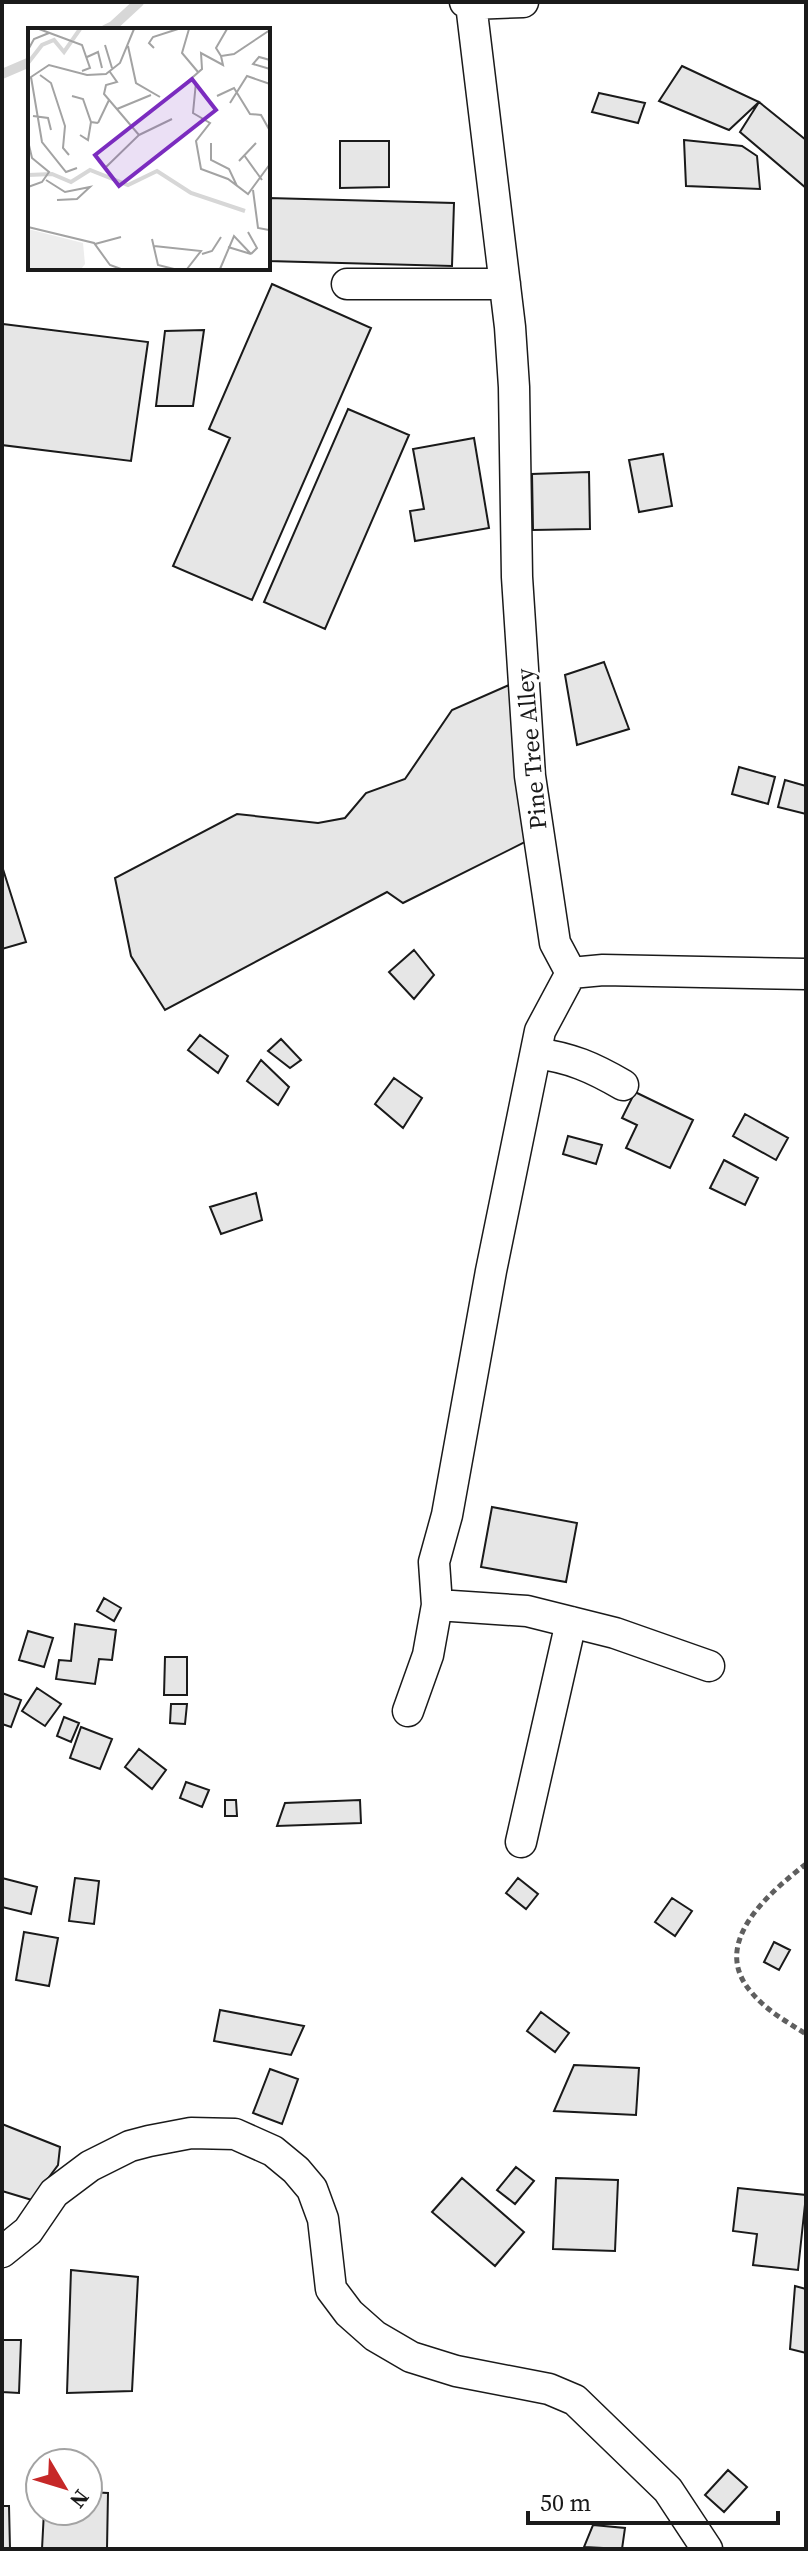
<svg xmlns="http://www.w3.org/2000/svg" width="808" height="2551" font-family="'Source Serif 4',serif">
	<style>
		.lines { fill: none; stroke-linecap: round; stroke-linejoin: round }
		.stream { stroke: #d7d7d7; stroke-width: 10 }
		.building { fill: #e6e6e6; stroke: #1a1a1a; stroke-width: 2 }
		.minor-casing { stroke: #1a1a1a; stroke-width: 33 }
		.path { stroke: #5f5f5f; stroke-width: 5; stroke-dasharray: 6 4; stroke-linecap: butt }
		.minor { stroke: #fff; stroke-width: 30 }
		.labels { text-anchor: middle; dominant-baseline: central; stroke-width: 6; stroke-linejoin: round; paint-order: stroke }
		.street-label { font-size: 24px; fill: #1a1a1a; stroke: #fff }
		.inset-river { fill: none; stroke: #d7d7d7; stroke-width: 4 }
		.inset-road { fill: none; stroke: #a3a3a3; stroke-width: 2 }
		.view { fill: #7b2cbf; fill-opacity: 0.15; stroke: #7b2cbf; stroke-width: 4 }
		.inset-edge { fill: none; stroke: #1a1a1a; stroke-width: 4 }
	</style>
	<rect width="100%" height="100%" fill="#fff"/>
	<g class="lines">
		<!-- stream -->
		<path class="stream" d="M105 30 113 26 139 2
			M2 74 30 62"/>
	</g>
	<!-- building -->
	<path class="building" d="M682 66 759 102 729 130 659 101Z
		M599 93 645 103 638 123 592 112Z
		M759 102 806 140V188L740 132Z
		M684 140 742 146 757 156 760 189 686 186Z
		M340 141H389V187L340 188Z
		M268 198 454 203 452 266 268 261Z
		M272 284 371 328 252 600 173 566 230 438 209 429Z
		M3 324 148 342 131 461 2 445Z
		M204 330 193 406H156L165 331Z
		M348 409 409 435 325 629 264 602Z
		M474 438 489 528 415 541 410 511 424 509 413 449Z
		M663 454 672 506 639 512 629 460Z
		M589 472 590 529 533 530 532 474Z
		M604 662 629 729 577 745 565 675Z
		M509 685 531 839 403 903 387 892 165 1010 131 956 115 878 237 814 318 823 345 818 366 793 405 779 452 710Z
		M739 767 775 777 768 804 732 794Z
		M785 780 806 786V814L778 807Z
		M2 866 26 942 2 949Z
		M414 950 434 975 414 999 389 972Z
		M200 1035 228 1056 218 1073 188 1050Z
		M281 1039 301 1060 290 1068 268 1051Z
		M261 1060 289 1087 278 1105 247 1081Z
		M394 1078 422 1098 403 1128 375 1104Z
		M635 1092 693 1120 670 1168 626 1148 637 1125 622 1118Z
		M745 1114 788 1138 776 1160 733 1136Z
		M568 1136 602 1145 596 1164 563 1154Z
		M724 1160 758 1178 745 1205 710 1188Z
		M256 1193 262 1220 221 1234 210 1207Z
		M492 1507 577 1523 566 1582 481 1567Z
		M104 1598 121 1608 114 1621 97 1611Z
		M75 1624 116 1630 112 1660 99 1659 95 1684 56 1679 59 1660 71 1661Z
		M28 1631 53 1638 44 1667 19 1660Z
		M165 1657H187V1695H164Z
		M37 1688 61 1704 45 1726 22 1711Z
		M2 1693 21 1700 11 1727 2 1724Z
		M171 1704H187L185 1724 170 1723Z
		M64 1717 79 1723 71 1742 57 1736Z
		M81 1727 112 1739 100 1769 70 1758Z
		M139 1749 166 1770 152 1789 125 1767Z
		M186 1782 209 1790 202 1807 180 1798Z
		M225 1800H236L237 1816H225Z
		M360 1800 361 1823 277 1826 285 1803Z
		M2 1878 37 1887 31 1914 2 1907Z
		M75 1878 99 1881 94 1924 69 1921Z
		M518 1878 538 1894 526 1909 506 1893Z
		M672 1898 692 1911 675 1936 655 1922Z
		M24 1932 58 1938 49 1986 16 1980Z
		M774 1942 790 1950 779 1970 764 1962Z
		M220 2010 304 2026 291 2055 214 2041Z
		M541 2012 569 2033 555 2052 527 2031Z
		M574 2065 639 2068 636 2115 554 2111Z
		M270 2069 298 2079 282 2124 253 2113Z
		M2 2124 60 2147 58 2165 32 2200 2 2191Z
		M516 2167 534 2181 515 2204 497 2190Z
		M462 2178 524 2232 495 2266 432 2212Z
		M556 2178 618 2180 615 2251 553 2249Z
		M738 2188 806 2195 798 2270 753 2265 757 2234 733 2231Z
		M71 2270 138 2277 132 2391 67 2393Z
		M795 2286 806 2289V2353L790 2349Z
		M2 2340H21L19 2393 2 2392Z
		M728 2470 747 2487 724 2512 705 2495Z
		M88 2492 108 2493 107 2549H42L44 2511H88Z
		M2 2506H9L10 2549H2Z
		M593 2525 625 2528 622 2549 584 2547Z"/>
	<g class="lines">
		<!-- minor casing -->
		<g class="minor-casing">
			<path id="minor" d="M465 2 471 4 523 2
				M471 4 510 327 514 387 517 577 530 776 555 943 571 973 603 970 806 974
				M347 284H505
				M536 1053C571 1058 592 1067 623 1085
				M437 1605 527 1611 615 1633 709 1666
				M408 1711 428 1655 437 1605 434 1562 447 1515 491 1271 540 1031 571 973
				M521 1842 571 1622
				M2 2252 28 2231 54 2193 90 2166 130 2146 149 2141 191 2133 235 2134 273 2151 296 2170 312 2189 323 2219 331 2289 349 2313 375 2336 411 2357 456 2371 549 2389 575 2400 668 2490 707 2549"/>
		</g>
		<!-- path -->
		<path class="path" d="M806 1864C769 1893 708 1944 752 1993 766 2010 787 2022 806 2034"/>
		<!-- minor -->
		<use href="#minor" class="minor"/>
	</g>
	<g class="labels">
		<!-- street labels -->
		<g class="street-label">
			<text transform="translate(531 749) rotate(-95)">Pine Tree Alley</text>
		</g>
	</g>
	<!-- overview -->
	<g transform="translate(28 28)">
		<rect width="242" height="242" fill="#fff"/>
		<path d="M0 201 55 215 57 236 53 241H0Z" fill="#ededed"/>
		<path class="inset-river" d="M0 35 14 17 26 12 36 24 52 1M0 147 24 146 43 154 62 142 100 157 129 143 163 165 217 183"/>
		<path class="inset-road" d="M11 1 54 17 62 40 54 43M161 1 154 25 170 44M77 17 84 40M100 18 108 55 132 69M126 20 121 15 125 9 150 1M0 22 6 11 21 5M193 28 188 20 199 1M59 29 70 24 74 40M242 32 231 29 225 36 242 41M12 47 23 55 37 98 35 120 41 127M3 49 14 114 38 144 49 140M0 51 21 37 59 47 78 46 92 35 106 1M168 54 165 85 182 95 168 113 173 141 200 151 220 166 242 136M149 63 174 41 173 25 195 37 193 28 206 26 242 2M44 68 55 71 63 94 70 95M189 68 206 60 222 86 233 87 242 103M202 75 219 48 242 56M89 81 123 67M5 88 20 90 23 102M70 95 81 72M52 107 60 112 63 94M111 107 144 91M0 113 4 130 21 144 14 154 0 159M183 115V132L201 141 209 158M216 127 234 152M211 133 228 115M77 140 111 107 76 66 78 57 89 54 82 44M18 152 37 164 62 159 49 171 29 172M225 162 230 200 241 202M0 199 66 215 82 237 93 241M220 204 229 220 223 226M124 211 130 237 146 241M67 216 93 209M126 218 173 223 159 241M200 219 223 226M174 226 184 223 193 209M192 241 206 208 223 226"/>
		<path class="view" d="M164 51 188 82 91 158 67 127Z"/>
		<rect width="242" height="242" class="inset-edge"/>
	</g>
	<!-- border -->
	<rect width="808" height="2551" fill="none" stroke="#1a1a1a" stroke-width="8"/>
	<!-- north arrow -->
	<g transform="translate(64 2487) rotate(128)"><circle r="38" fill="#ffffff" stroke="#a3a3a3" stroke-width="2"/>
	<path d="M0-6L14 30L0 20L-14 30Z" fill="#c62828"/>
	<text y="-12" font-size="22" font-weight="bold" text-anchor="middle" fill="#1a1a1a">N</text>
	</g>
	<!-- scale -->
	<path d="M528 2511v12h250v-12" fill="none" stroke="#1a1a1a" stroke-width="4"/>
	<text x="540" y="2511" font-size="24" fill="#1a1a1a" stroke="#ffffff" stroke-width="6" paint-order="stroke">50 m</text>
</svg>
